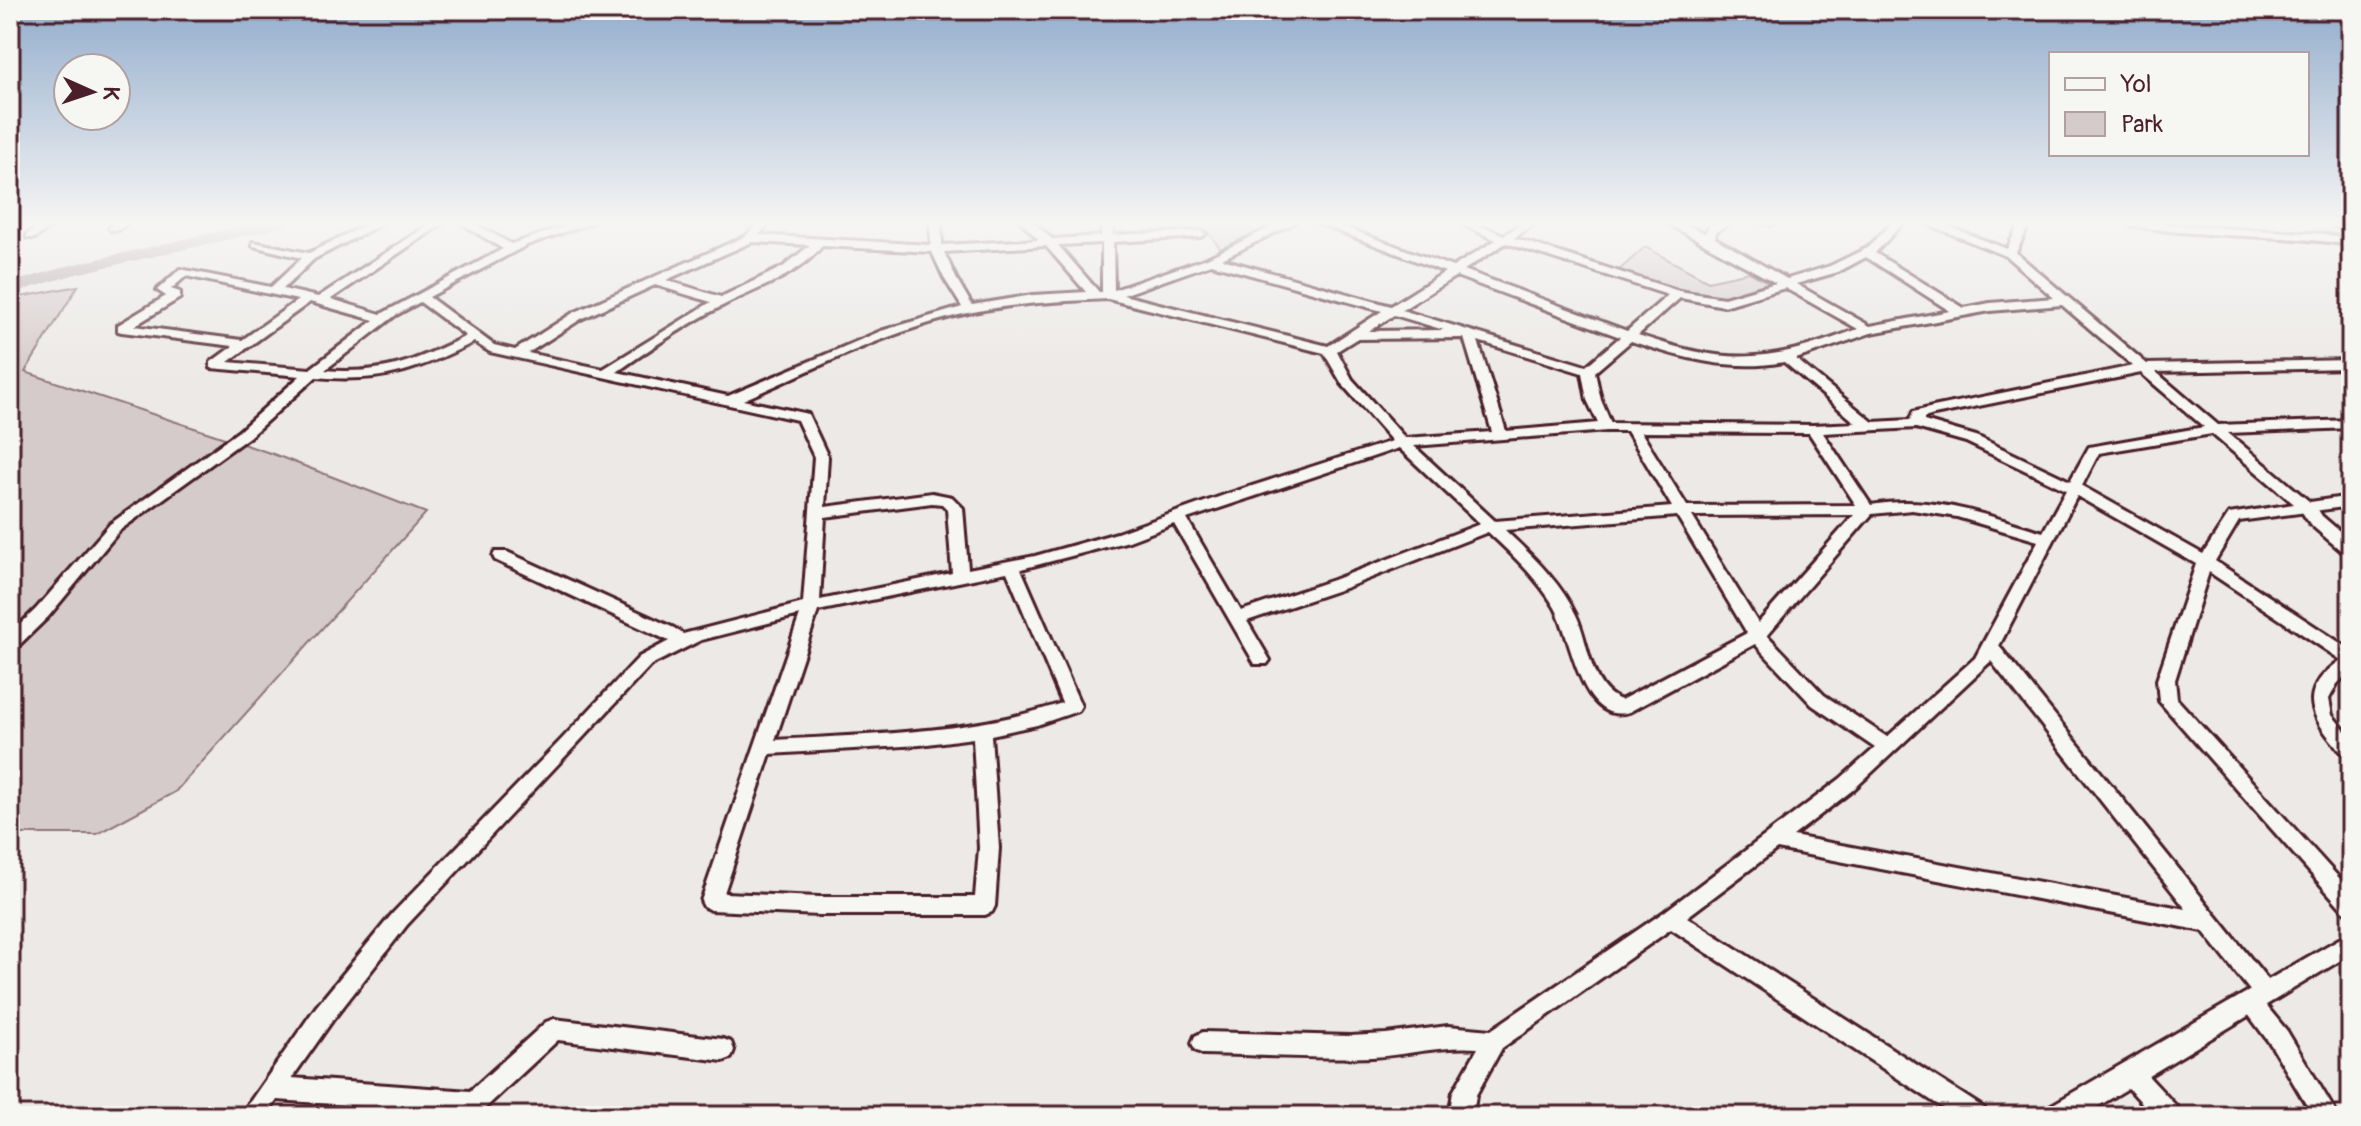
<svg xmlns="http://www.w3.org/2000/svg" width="2361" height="1126" font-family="Pangolin,sans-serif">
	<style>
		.green { fill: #d4cbca; stroke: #8f757a; stroke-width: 2 }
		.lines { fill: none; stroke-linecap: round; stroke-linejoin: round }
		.river { fill: #b1a2a3; fill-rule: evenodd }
		.minor-casing { stroke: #4a1f2b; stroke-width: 6 }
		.tertiary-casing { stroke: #4a1f2b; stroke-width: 6 }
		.minor { fill: #f6f6f2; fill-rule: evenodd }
		.tertiary { fill: #f6f6f2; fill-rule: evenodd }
	</style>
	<rect width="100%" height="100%" fill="#ece9e6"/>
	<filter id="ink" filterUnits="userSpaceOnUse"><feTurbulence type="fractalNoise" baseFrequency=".0125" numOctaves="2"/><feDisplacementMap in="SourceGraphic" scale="16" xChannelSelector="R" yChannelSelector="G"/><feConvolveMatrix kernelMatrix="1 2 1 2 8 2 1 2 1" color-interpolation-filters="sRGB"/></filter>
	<g filter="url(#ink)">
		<!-- green -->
		<path class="green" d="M1200 222H1283L1226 248H1220Z
			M1645 247 1708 281 1749 272 1771 284 1718 299 1617 272Z
			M78 286 25 372 273 454 426 513 175 792 97 834H10V299Z"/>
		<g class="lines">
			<!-- river -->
			<path class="river" d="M260 222H290L282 227 76 274 10 294V283L71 265Z"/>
			<!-- minor casing -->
			<g class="minor-casing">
				<path id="minor" d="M44 222H57L35 238H27V234Z
					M116 222H129L119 230H111L109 228Z
					M371 222H385L314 259 283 289 318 297 433 222H445L331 299 381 314 503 249 459 222H472L511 244 578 222H594L527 245 429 297 494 345 515 350 573 313 746 236 758 222H770L759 235 931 245 930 222H941L942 245 1039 240 1021 222H1033L1052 239 1101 236 1102 222H1112L1113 235 1200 231 1206 234 1200 237 1113 242 1114 290 1207 258 1282 222H1296L1222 259 1391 306 1445 272 1315 222H1330L1453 267 1496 240 1457 222H1471L1504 235 1525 222H1537L1514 238 1679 291 1724 298 1776 283 1665 222H1679L1705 233C1709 222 1721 222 1731 222L1716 232 1715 238 1787 279 1830 266 1867 248 1893 222H1904L1875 253 1964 308 1990 303 2054 298 2006 256 1922 222H1937L2007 249 2020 222H2030L2016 253 2147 364 2351 360V368L2156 372 2218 425 2351 420V428L2228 433 2310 502 2351 496V506L2239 521 2215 561 2351 650V670L2337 684 2329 699 2332 715 2351 738V758C2342 755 2338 748 2332 741 2304 708 2304 686 2341 660L2209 572 2175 680 2177 699 2351 891V914L2344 911 2159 701 2157 680 2196 564 2077 496 1999 646 2273 986 2276 993 2273 1000 2264 1003 2287 1031 2338 1116H2313L2271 1045 2239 1002 2242 995 2251 992 2203 931 1777 849 1687 917 1984 1108 1988 1116H1955L1671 929 1502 1048 1476 1095 1473 1116H1449L1453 1092 1478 1048C1442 1045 1408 1055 1372 1057 1316 1059 1259 1055 1203 1054L1195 1050 1192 1043 1195 1036 1203 1032 1350 1036 1386 1034 1448 1026 1491 1030 1664 912 1840 779 1875 748 1812 705 1755 644 1629 712C1580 727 1571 633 1554 606 1537 578 1512 554 1488 532L1345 588 1247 621 1270 660 1267 664H1255L1174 524 1129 541 1021 569 1081 706 1078 711 1037 725 991 735 999 848 995 906 992 912 985 915H819L711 910 704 907 701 901 800 615 701 640 651 665 407 925 332 1021 292 1078 470 1091 546 1022 554 1019 723 1039 731 1042 734 1050 731 1058 723 1061 558 1040 482 1111 474 1114 277 1100 266 1116H240L316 1007 393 913 561 740 639 657 669 641 495 560 493 556 495 552H507L674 628 683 634 803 603 814 457 797 420 490 352 474 342C416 371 382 383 316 377L249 437 120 530 48 617 16 648 10 650V634L36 609 110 524 239 431 300 376 211 368V362L233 346 122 332 118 331V325L166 296 157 290 180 269 271 287 302 258 253 246V242L309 253ZM752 242 810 245 783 267 721 297 666 280ZM1102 243V292H1099L1058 245ZM1506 243 1668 295 1627 331 1464 270ZM822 246 932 252 944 278 962 307 881 331 728 396 617 372C651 348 685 325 722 306 756 288 797 277 822 246ZM1046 246 1086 292 1033 295 972 305 956 278 944 252ZM1866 257 1950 311 1870 326 1796 284 1838 272ZM1211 264 1382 311 1328 346 1123 295ZM186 276 298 300 242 340 134 326 180 298V292L171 289ZM1456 276 1620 337 1586 366 1402 310ZM655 285 711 302 603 369 528 353 581 319ZM1785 288 1858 329C1767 363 1730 366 1638 335L1680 298 1724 306ZM1108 299 1324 353 1342 384 1392 441 1230 493 1117 533 1035 556 968 569 963 508 952 497 932 493 825 507 828 457 808 414 743 400C817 368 893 328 973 312 1018 303 1063 301 1108 299ZM310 302 374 320 310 369 228 362ZM420 302 466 336C416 361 383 375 325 370L396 315ZM2062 305 2133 366 1933 407 1913 412 1910 420 1873 422 1796 359 1871 333 1990 311ZM1394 315 1444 330 1369 331ZM1464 338 1492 432 1405 438 1352 379 1337 351 1356 339ZM1478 341 1582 373 1587 400 1598 423 1506 431ZM1631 341C1680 358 1731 372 1784 362L1856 423 1813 425 1611 423 1601 400 1595 372ZM2141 373 2204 427 2089 447 2070 481 1976 436 1924 421V418L1934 415ZM1916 428 1966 442 2066 490 2043 532C1986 515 1931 494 1871 505L1823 433ZM1607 431H1627L1672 507 1495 521 1414 446ZM1641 432 1809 433 1856 505 1687 506ZM2212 434 2294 504 2229 514 2203 554 2082 486 2099 453ZM1399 448 1480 524 1333 580 1241 611 1187 519ZM932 503 942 504 947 509 952 573 820 600 825 517ZM1912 510 1957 517 2038 541 1975 658 1887 737 1824 695 1767 635 1872 514ZM1854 515 1758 623 1692 516ZM1677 516 1747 633 1621 700C1589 689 1589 641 1576 615 1560 581 1531 555 1505 530ZM1007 572 1062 703C969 734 871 734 775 740L818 611ZM1991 661 2186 909 1793 836 1854 789ZM973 738 979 848 975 897H819L724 893 770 754 920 745Z
					M1757 222H1777L1771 225Z
					M2124 222 2323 234 2351 239V245C2278 233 2203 239 2130 225Z
					M2130 1062 2138 1065 2178 1108 2182 1116H2154L2122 1081 2118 1073 2122 1065Z"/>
			</g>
			<!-- tertiary casing -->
			<g class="tertiary-casing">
				<path id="tertiary" d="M2327 222H2343L2351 226V235Z
					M2309 504 2315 505 2322 516 2351 541V556L2345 554 2310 524 2300 509Z
					M2351 932V954L2082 1116H2044L2048 1107Z"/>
			</g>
			<!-- minor -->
			<use href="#minor" class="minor"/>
			<!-- tertiary -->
			<use href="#tertiary" class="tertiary"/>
		</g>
	</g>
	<!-- sky -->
	<linearGradient id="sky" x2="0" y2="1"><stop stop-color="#92adcc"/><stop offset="0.59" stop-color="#f6f5f4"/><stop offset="1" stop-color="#f6f5f4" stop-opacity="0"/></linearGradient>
	<rect width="2361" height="379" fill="url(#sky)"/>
	<!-- margin -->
	<rect width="2361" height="1126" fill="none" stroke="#f6f6f2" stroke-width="40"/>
	<rect x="20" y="20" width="2321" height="1086" fill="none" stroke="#4a1f2b" stroke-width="3" filter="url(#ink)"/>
	<!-- legend -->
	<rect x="2049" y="52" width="260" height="104" fill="#f6f6f2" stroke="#b1a0a2" stroke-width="2"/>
	<rect x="2065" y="78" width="40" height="12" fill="#f6f6f2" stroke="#b1a0a2" stroke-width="2"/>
	<text x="2121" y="92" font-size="24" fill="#4a1f2b">Yol</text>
	<rect x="2065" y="112" width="40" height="24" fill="#d4cbca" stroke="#b1a0a2" stroke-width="2"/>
	<text x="2121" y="132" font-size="24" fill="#4a1f2b">Park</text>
	<!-- north arrow -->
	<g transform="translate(92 92) rotate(93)"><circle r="38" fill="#f6f6f2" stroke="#b1a0a2" stroke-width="2"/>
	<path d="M0-6L14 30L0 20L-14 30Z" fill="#4a1f2b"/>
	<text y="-12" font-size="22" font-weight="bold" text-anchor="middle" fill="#4a1f2b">K</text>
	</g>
</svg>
